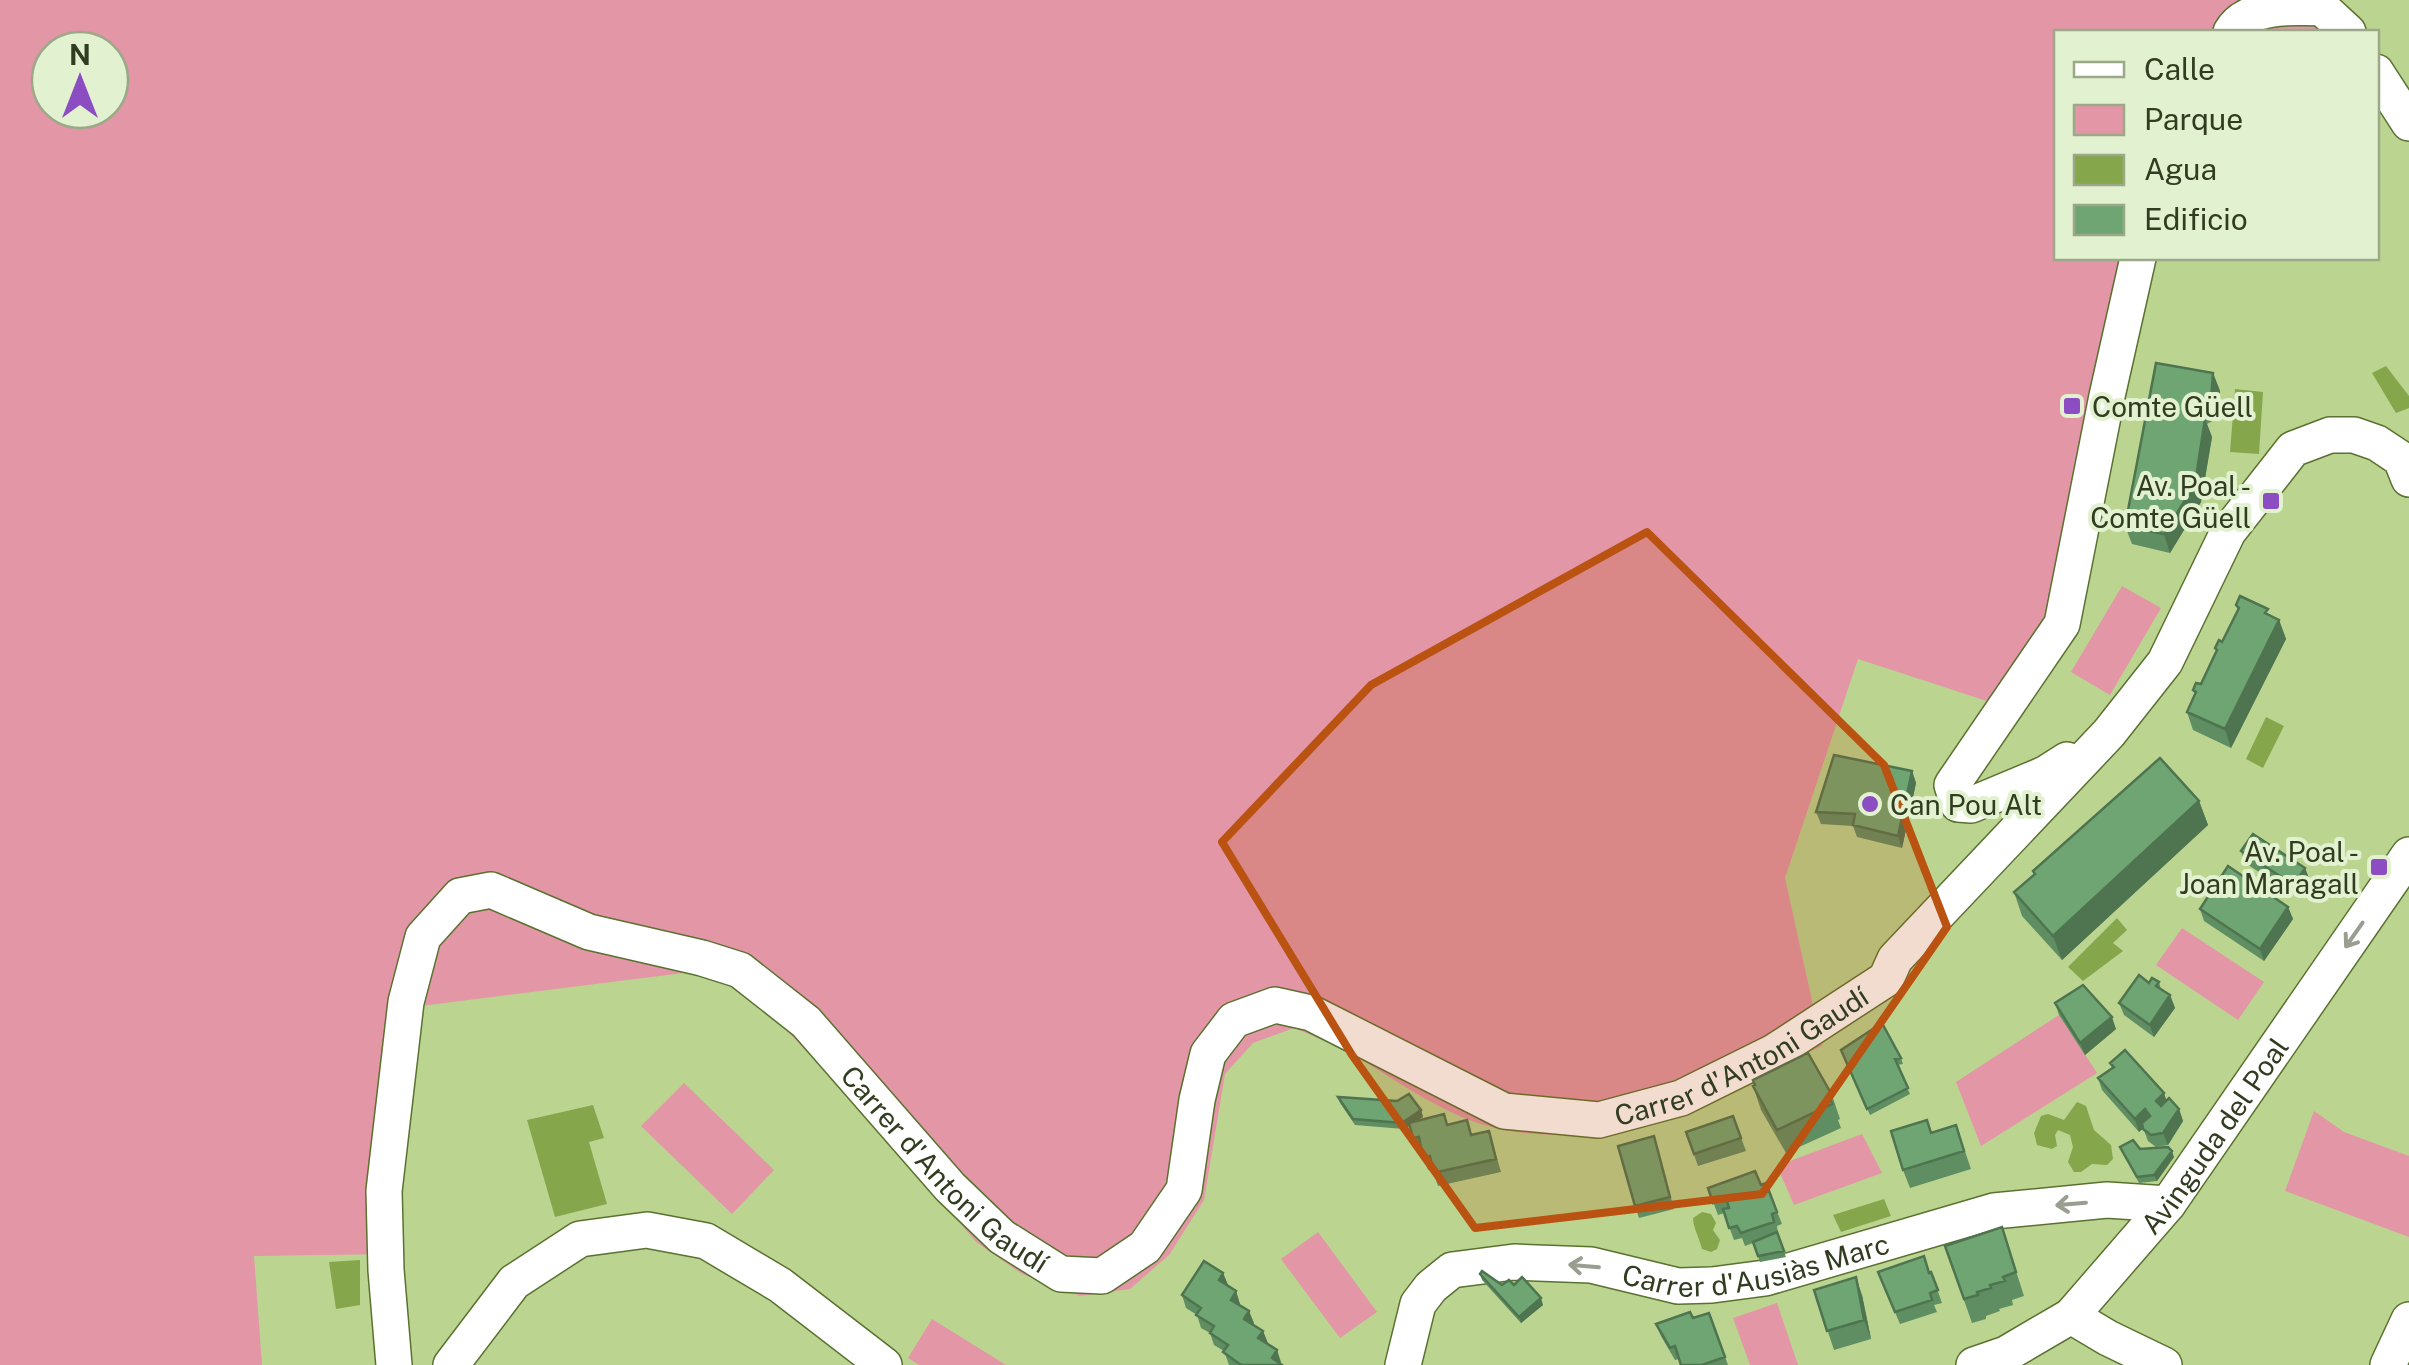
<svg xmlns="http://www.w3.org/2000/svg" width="2409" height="1365" font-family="'Public Sans',sans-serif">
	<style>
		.green { fill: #e296a6; fill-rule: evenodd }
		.water { fill: #86a64c }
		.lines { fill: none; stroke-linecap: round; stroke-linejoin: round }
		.minor-casing { stroke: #5a7130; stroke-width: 38 }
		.minor { stroke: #fff; stroke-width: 35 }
		.wall { fill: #5f8e62 }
		.shaded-wall { fill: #4e7450 }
		.building { fill: #6fa572; stroke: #4e7450; stroke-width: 2.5 }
		.oneway { stroke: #989e90 }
		.marked { fill: #ba5211; fill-opacity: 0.2; stroke: #ba5211; stroke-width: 8; stroke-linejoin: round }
		.poi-dot { fill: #8c4dc3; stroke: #e2f1cf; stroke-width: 4 }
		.labels { text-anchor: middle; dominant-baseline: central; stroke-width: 8; stroke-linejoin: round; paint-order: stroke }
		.poi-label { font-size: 28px; fill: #313c20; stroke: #e2f1cf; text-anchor: start }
		.street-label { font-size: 28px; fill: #313c20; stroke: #e2f1cf }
	</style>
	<rect width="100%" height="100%" fill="#bbd591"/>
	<!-- green -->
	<path class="green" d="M0 0H2337L2322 29 2282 32H2056V258H2133L2058 607 1993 703 1858 659 1785 878 1822 1046C1707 1098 1582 1171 1455 1114 1415 1096 1380 1069 1342 1049 1327 1041 1310 1035 1294 1028L1253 1043 1225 1074 1204 1200 1169 1255 1130 1289 1080 1296 1022 1274 976 1242 885 1135 751 992 691 972 413 1007 395 1254 254 1256 262 1365H0ZM50 50H110V110H50Z
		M2122 586 2161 608 2110 695 2071 672Z
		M2182 928 2264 982 2238 1020 2156 965Z
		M2059 1015 2097 1073 1981 1146 1956 1082Z
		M684 1083 774 1170 732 1214 641 1126Z
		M2314 1111 2344 1132 2409 1156V1237L2285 1191Z
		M1862 1134 1882 1173 1794 1205 1777 1166Z
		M1318 1232 1377 1312 1340 1338 1281 1259Z
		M1777 1303 1798 1365H1750L1733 1318Z
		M932 1319 1006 1365H919L908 1358Z"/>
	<!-- water -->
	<path class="water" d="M2386 366 2409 396V408L2396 413 2372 373Z
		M2235 389 2263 392 2259 454 2230 452Z
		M2266 717 2284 726 2263 768 2246 759Z
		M2117 918 2127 930 2113 943 2123 951 2083 981 2068 967Z
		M2077 1102 2086 1106 2094 1130 2111 1145 2113 1159 2107 1165 2092 1164 2081 1172H2074L2068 1162 2073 1147 2070 1135 2058 1130 2055 1135 2057 1146 2052 1149 2037 1145 2034 1133 2041 1116 2048 1114 2064 1120Z
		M593 1105 604 1138 589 1142 607 1204 555 1217 527 1120Z
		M1884 1199 1891 1216 1841 1232 1833 1215Z
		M1702 1212 1711 1214 1716 1223 1713 1230 1720 1240 1717 1249 1711 1252 1702 1249C1700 1240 1693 1227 1693 1218Z
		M360 1260V1305L336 1309 329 1262Z"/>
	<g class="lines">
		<!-- minor casing -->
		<g class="minor-casing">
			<g id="minor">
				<path d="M2231 32C2247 4 2295 7 2322 8L2348 32"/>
				<path d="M2376 72 2409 123"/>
				<path d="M2067 760 2045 774 1971 805 1958 804 1952 785 2062 624 2107 396 2138 258"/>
				<path d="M2071 1316 2108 1338 2164 1365"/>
				<path id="s1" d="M394 1365 386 1270 384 1191 406 1002 423 937 460 896 491 890 589 932 702 958 740 970 806 1022 950 1187 1002 1237 1061 1274 1102 1276 1145 1247 1184 1190 1197 1100 1208 1054 1234 1020 1275 1005 1311 1013 1504 1111 1599 1120 1681 1098 1774 1052 1886 979 1895 959 2109 733 2165 662 2228 532 2293 449 2330 435H2354L2377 443 2401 459 2409 479"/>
				<path d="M451 1365 514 1282 580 1239 647 1230 706 1241 780 1285 884 1365"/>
				<path id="s2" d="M1403 1365 1418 1304 1431 1287 1452 1270 1514 1262 1591 1265 1678 1286 1712 1285 1765 1278 1994 1211 2107 1200 2168 1204"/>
				<path id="s3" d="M1974 1365 2006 1354 2071 1316 2168 1204 2409 855"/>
				<path d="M2388 1365 2409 1320"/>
			</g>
		</g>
		<!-- minor -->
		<use href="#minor" class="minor"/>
	</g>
	<!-- wall -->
	<path class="wall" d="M2213 373 2220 391 2218 418 2207 424 2212 437 2201 502 2170 553 2132 544 2125 526Z
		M2236 605 2270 615 2279 620 2286 639 2231 748 2193 730 2187 712 2195 695 2193 690 2201 684 2216 652 2215 648 2222 642 2238 610Z
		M1912 771 1916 783 1902 848 1857 837 1853 826 1821 824 1816 812Z
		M2199 801 2208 825 2062 960 2022 916 2014 892Z
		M2241 851 2305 868 2310 881 2298 897 2245 863Z
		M2288 907 2293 919 2264 961 2204 921 2200 909Z
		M2159 982 2161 990 2170 995 2175 1008 2154 1037 2124 1015 2119 1003 2149 983Z
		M2055 1003 2116 1029 2085 1055 2059 1015Z
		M1841 1050 1901 1058 1903 1064 1897 1065 1910 1094 1870 1115Z
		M2110 1063 2179 1109 2183 1121 2168 1145 2156 1147 2148 1141 2143 1128 2139 1132 2102 1090 2098 1078 2112 1068Z
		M1753 1086 1832 1095 1840 1119 1838 1120 1841 1128 1786 1153 1761 1110Z
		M1338 1097 1421 1110 1423 1117 1417 1121 1444 1114 1448 1125 1472 1135 1489 1131 1501 1172 1438 1186 1432 1169 1428 1170 1422 1150 1417 1151 1410 1126 1404 1129 1355 1125 1340 1103Z
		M1733 1116 1746 1151 1698 1166 1686 1132Z
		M1927 1120 1932 1133 1956 1125 1971 1169 1910 1188 1903 1170Z
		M1654 1136 1674 1209 1639 1218 1635 1206Z
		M2120 1147 2174 1157 2157 1181 2139 1183Z
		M1766 1183 1782 1224 1777 1226 1778 1235 1786 1257 1760 1262 1753 1243 1745 1246 1742 1238 1734 1240 1724 1213 1718 1215 1708 1188 1761 1185Z
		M2002 1227 2024 1296 2012 1300 2013 1305 1999 1309 2000 1311 1986 1316V1319L1972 1323 1945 1246Z
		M1931 1272 1942 1303 1934 1305 1937 1312 1900 1324 1883 1284Z
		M1223 1273 1228 1285 1236 1291 1240 1305 1249 1311 1253 1324 1263 1331 1267 1344 1277 1350 1280 1364 1282 1365H1229L1224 1351 1214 1345 1210 1333 1201 1328 1197 1315 1186 1308 1182 1295Z
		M1480 1274 1502 1285H1514L1543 1305 1521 1323 1482 1280Z
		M1814 1290 1862 1295 1871 1339 1834 1350Z
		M1709 1313 1728 1365H1681L1679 1359 1675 1360 1661 1336 1656 1324 1693 1318Z"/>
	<!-- shaded-wall -->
	<path class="shaded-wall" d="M2213 373 2220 391 2218 418 2211 400Z
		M2205 419 2212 437 2201 502 2170 553 2164 534Z
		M2279 620 2286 639 2231 748 2225 729Z
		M1912 771 1916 783 1902 848 1898 836Z
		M2199 801 2208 825 2062 960 2053 936Z
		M2305 868 2310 881 2298 897 2294 885Z
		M2288 907 2293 919 2264 961 2260 949Z
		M2170 995 2175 1008 2154 1037 2150 1025Z
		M2112 1017 2116 1029 2085 1055 2080 1043Z
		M2164 1093 2168 1105 2161 1113 2156 1101Z
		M2145 1109 2150 1122 2139 1132 2135 1119Z
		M2179 1109 2183 1121 2168 1145 2163 1133Z
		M1421 1110 1423 1117 1404 1129 1402 1123Z
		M2172 1151 2174 1157 2157 1181 2154 1175Z
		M1223 1273 1228 1285 1219 1280Z
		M1856 1277 1862 1295 1871 1339 1864 1320Z
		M1236 1291 1240 1304 1235 1312 1231 1300Z
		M1541 1298 1543 1305 1521 1323 1519 1317Z
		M1249 1311 1254 1323 1249 1331 1244 1319Z
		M1263 1331 1268 1343 1262 1350 1258 1338Z
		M1277 1350 1281 1362 1280 1365 1272 1358Z"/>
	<!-- building -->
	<path class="building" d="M2156 363 2213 373 2211 400 2197 408 2205 419 2195 484 2164 534 2125 526Z
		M2240 596 2268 609 2265 613 2279 620 2225 729 2187 712 2196 692 2193 690 2196 683 2201 684 2217 650 2215 648 2219 640 2222 642 2239 608 2236 605Z
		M1834 755 1912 771 1898 836 1853 825 1855 814 1816 812Z
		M2160 758 2199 801 2053 936 2014 892 2035 874 2033 871Z
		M2253 834 2305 868 2294 885 2241 851Z
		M2228 866 2288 907 2260 949 2200 909Z
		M2139 975 2149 983 2152 978 2159 982 2156 986 2170 995 2150 1025 2119 1003Z
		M2083 985 2112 1017 2080 1043 2055 1003Z
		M1882 1023 1901 1058 1895 1059 1908 1088 1867 1109 1841 1050Z
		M2125 1050 2164 1093 2156 1101 2161 1106 2169 1098 2179 1109 2163 1133 2151 1135 2143 1129 2142 1123 2150 1116 2145 1109 2135 1119 2098 1078 2114 1067 2110 1063Z
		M1808 1053 1832 1095 1829 1096 1832 1104 1777 1130 1753 1086 1755 1085 1753 1080Z
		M1409 1094 1421 1110 1402 1123 1353 1119 1338 1097 1397 1101Z
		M1444 1114 1447 1125 1467 1120 1471 1135 1489 1131 1496 1159 1433 1173 1430 1156 1423 1158 1419 1137 1413 1138 1409 1123Z
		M1733 1116 1741 1138 1694 1154 1686 1132Z
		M1927 1120 1931 1133 1956 1125 1964 1151 1903 1170 1891 1131Z
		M1654 1136 1670 1197 1635 1206 1618 1146Z
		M2133 1140 2140 1149 2168 1147 2172 1151 2154 1175 2137 1177 2120 1147Z
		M1755 1171 1761 1185 1766 1183 1777 1212 1772 1214 1774 1222 1741 1233 1737 1226 1729 1228 1723 1209 1729 1208 1726 1198 1713 1203 1708 1188Z
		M2002 1227 2016 1272 2003 1277 2005 1281 1990 1285 1991 1288 1977 1292 1978 1295 1964 1299 1945 1246Z
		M1777 1232 1784 1251 1758 1256 1753 1242Z
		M1924 1256 1929 1273 1931 1272 1938 1290 1930 1293 1932 1300 1895 1312 1878 1272Z
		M1204 1261 1223 1273 1219 1280 1236 1291 1231 1300 1249 1311 1244 1319 1263 1331 1258 1338 1277 1350 1272 1358 1282 1365H1241L1223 1352 1228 1345 1210 1333 1214 1326 1196 1315 1201 1308 1182 1295Z
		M1482 1271 1502 1285 1509 1280 1514 1285 1522 1277 1541 1298 1519 1317 1480 1274Z
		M1856 1277 1864 1320 1827 1331 1814 1290Z
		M1690 1312 1693 1318 1709 1313 1725 1357 1702 1365H1681L1675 1346 1670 1348 1656 1324Z"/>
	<!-- one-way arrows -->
	<defs><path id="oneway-shaft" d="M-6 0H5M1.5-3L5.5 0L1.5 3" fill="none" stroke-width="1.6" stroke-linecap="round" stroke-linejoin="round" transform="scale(2.5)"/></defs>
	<g class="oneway">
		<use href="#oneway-shaft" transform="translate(2354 935) rotate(125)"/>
		<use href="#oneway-shaft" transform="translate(2071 1204) rotate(175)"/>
		<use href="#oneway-shaft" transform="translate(1584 1266) rotate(-175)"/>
	</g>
	<!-- marked area -->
	<path class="marked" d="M1647 532 1884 765 1947 927 1762 1194 1475 1228 1352 1055 1222 842 1371 685Z"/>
	<!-- markers -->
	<g class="poi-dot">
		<rect x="2062" y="396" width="20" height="20" rx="5"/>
		<rect x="2261" y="491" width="20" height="20" rx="5"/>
		<circle cx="1870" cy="804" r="10"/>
		<rect x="2369" y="857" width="20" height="20" rx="5"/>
	</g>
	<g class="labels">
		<!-- poi labels -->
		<g class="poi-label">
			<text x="2092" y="406">Comte Güell</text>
			<text x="2251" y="485" text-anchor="end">Av. Poal -<tspan x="2251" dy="32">Comte Güell</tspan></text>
			<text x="1890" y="804">Can Pou Alt</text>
			<text x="2359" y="851" text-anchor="end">Av. Poal -<tspan x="2359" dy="32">Joan Maragall</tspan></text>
		</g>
		<!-- street labels -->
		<g class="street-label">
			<text stroke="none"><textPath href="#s1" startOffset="2118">Carrer d'Antoni Gaudí</textPath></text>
			<text stroke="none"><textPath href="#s3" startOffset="340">Avinguda del Poal</textPath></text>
			<text stroke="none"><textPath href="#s1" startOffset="1068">Carrer d'Antoni Gaudí</textPath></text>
			<text stroke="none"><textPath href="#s2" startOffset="420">Carrer d'Ausiàs Marc</textPath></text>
		</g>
	</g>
	<!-- legend -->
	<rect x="2054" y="30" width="325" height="230" fill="#e2f1cf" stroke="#9ba989" stroke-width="2.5"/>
	<rect x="2074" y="62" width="50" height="15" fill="#ffffff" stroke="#9ba989" stroke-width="2.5"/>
	<text x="2144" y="80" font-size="30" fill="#313c20">Calle</text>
	<rect x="2074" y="105" width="50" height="30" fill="#e296a6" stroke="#9ba989" stroke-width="2.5"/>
	<text x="2144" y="130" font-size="30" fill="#313c20">Parque</text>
	<rect x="2074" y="155" width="50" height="30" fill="#86a64c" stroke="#9ba989" stroke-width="2.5"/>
	<text x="2144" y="180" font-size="30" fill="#313c20">Agua</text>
	<rect x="2074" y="205" width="50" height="30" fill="#6fa572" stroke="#9ba989" stroke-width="2.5"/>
	<text x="2144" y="230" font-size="30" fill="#313c20">Edificio</text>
	<!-- north arrow -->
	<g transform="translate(80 80)"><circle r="48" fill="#e2f1cf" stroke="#9ba989" stroke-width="2.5"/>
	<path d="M0-8L18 38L0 25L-18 38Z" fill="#8c4dc3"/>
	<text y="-15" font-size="28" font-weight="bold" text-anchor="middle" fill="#313c20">N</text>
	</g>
</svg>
